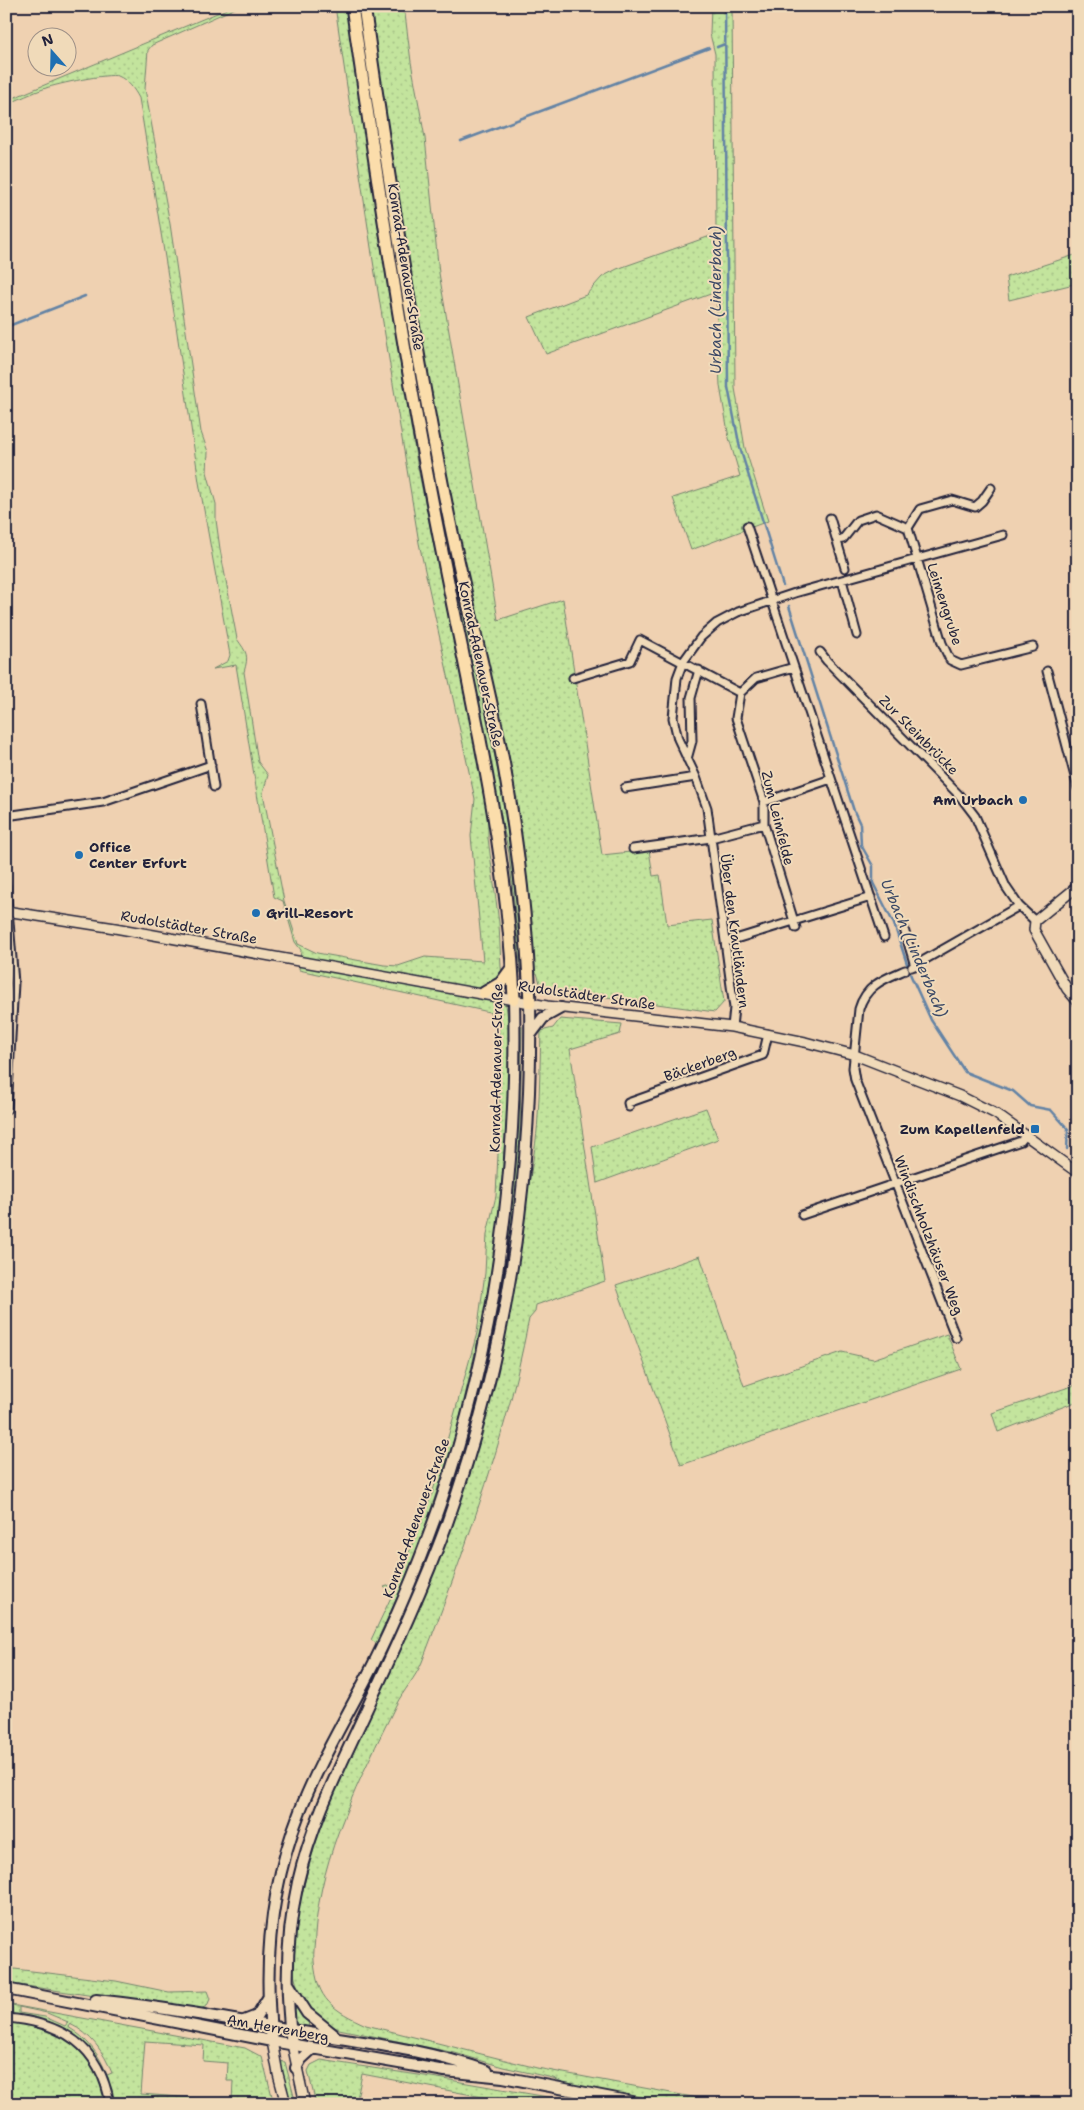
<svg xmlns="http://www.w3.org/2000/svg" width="1084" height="2110" font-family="'Shantell Sans',sans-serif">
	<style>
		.grass { fill: url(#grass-dots); stroke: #72836c; fill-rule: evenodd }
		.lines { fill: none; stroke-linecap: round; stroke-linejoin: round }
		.stream { stroke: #6383a5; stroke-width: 2.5 }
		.minor-casing { stroke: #22223b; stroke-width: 11 }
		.tertiary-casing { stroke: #22223b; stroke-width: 12 }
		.secondary-casing { stroke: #22223b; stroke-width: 14 }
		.trunk-casing { stroke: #22223b; stroke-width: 15 }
		.minor { stroke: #f0dab9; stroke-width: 7 }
		.tertiary { stroke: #f0dab9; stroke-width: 9 }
		.secondary { stroke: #f0dab9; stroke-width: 10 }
		.trunk { stroke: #fbddab; stroke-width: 11 }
		.poi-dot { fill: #1f6fb2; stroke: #f0dab9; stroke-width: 2 }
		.labels { text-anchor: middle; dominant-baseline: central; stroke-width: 4; stroke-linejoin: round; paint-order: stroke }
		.street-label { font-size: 14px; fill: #22223b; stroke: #f0dab9 }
		.poi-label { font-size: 14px; font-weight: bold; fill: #22223b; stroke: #f0dab9; text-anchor: end }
		.water-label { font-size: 15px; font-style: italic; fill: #3d4a67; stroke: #f0dab9 }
	</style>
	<defs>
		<pattern id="grass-dots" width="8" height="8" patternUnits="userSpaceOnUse" patternTransform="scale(1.25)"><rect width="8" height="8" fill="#c3e49d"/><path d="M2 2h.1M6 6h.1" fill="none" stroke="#a7c388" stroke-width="1.8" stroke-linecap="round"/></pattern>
	</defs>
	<rect width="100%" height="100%" fill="#efd1b1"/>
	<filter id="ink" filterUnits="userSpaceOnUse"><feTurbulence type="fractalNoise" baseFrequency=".02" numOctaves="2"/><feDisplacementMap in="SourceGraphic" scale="10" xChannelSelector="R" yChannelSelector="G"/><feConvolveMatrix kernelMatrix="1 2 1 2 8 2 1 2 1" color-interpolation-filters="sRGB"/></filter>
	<g filter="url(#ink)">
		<!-- grass -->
		<path class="grass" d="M234 6H240L152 45 148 50 145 89 170 224 201 432 208 452 207 472 216 504V520L220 549 237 639C247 653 249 655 244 672L257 756 258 762 268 775 263 793 284 901 298 944 317 953 384 965 398 966 425 957 483 961 471 836 475 799 419 543 373 261 335 6H346L380 240 417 463 483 785 488 817V838L499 923 501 967 509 1027 508 1098 500 1208 487 1300 457 1431 420 1542 403 1585 376 1643 371 1640 392 1595 384 1587 397 1583 433 1491 477 1333 485 1273 487 1234 496 1196 500 1112 499 1031 497 1021 489 1012 299 970 301 950 295 942 283 901 274 897 236 665 213 669 228 661 230 655 199 482 175 319 139 98C134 89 128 80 118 76 108 73 57 84 46 88 32 93 19 99 6 105V101Z
			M369 6H404L411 62 425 138 439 273 498 620 563 599 602 855 649 850 653 876 660 875 667 925 712 920 724 1002 715 1012 548 989 540 983 537 973H533L526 876 517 810 469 590 419 339Z
			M711 6H732L735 388 745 448 768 521 691 550 673 498 740 476 729 438 720 386 716 292 546 354 529 317 586 295 602 277 617 269 716 234 715 54 710 34Z
			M1078 254V283L1009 300 1006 277Z
			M447 537 504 798 516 876 524 973H521L509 853 499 809 480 708 445 538Z
			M560 1019 622 1024 620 1034 570 1049 605 1281 536 1305 535 1312 529 1319C522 1354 514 1390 504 1424 481 1505 452 1584 422 1662 416 1677 403 1691 396 1705 360 1778 321 1853 315 1934 315 1943 313 1953 314 1961 317 2000 333 2010 366 2025L537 2068 730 2104H673L569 2085 553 2078 503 2067 455 2053 339 2029C309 2017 290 1986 293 1953 305 1809 390 1689 439 1556 485 1434 512 1319 528 1190 532 1165 537 1141 538 1116 540 1088 540 1059 541 1031L553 1028Z
			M518 1026H522L519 1180 505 1282 501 1281C514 1196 517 1112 518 1026Z
			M706 1108 718 1139 597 1183 592 1147Z
			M700 1256 744 1386 842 1352 873 1359 947 1334 961 1369 681 1465 616 1285Z
			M1078 1384V1401L998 1432 992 1413Z
			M6 1968 116 1981 169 1992 207 1991 210 1999 207 2006 196 2011 6 1983Z
			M293 1999 308 2019 309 2029 295 2027Z
			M6 2004 245 2048 262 2057 274 2104H6V2012H12V2007H6ZM19 2007 47 2013 68 2022 65 2026 45 2017 19 2013ZM70 2024C91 2034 104 2052 112 2073L107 2075C100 2055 87 2038 68 2027ZM145 2041 204 2045 203 2061 228 2063 227 2081H233L232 2101 141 2094Z
			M321 2060 444 2079 588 2104H519L362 2074 356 2104H316L308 2071 311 2065Z
			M280 2061 285 2062 296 2104H290Z"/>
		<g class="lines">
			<!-- stream -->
			<path class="stream" d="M725 6 728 387 740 448 783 586
				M717 47 725 44
				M461 141 709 48
				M6 327 85 296
				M789 606 854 811 860 824 861 845 873 866V883L894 924 911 976 931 1020 965 1072 1013 1091 1030 1106 1051 1110 1068 1129 1067 1149"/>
			<!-- minor casing -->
			<g class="minor-casing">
				<path id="minor" d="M991 488 982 501 975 507 952 500 920 509 908 528 942 643 950 660 961 665 1033 647
					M830 518 845 568
					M747 526 884 937
					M837 540 843 539 858 520 876 514 908 528
					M842 580 857 635
					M820 652 827 661 959 795 975 816 1006 887 1019 906 1035 921
					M794 667 756 678 740 693 736 718 764 802V824L796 928
					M1047 671 1078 788
					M573 678 630 661 640 640 740 693
					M201 704 214 787
					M687 759 692 741 691 698 699 670
					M625 788 696 777
					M764 802 831 779
					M6 816 103 802 211 765
					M633 849 711 838 764 824
					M6 885 14 983 7 1109
					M904 929 915 966
					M726 942 871 897
					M912 967 1019 906
					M905 970C884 979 866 985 859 1009L853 1068 855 1080 956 1338
					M732 1027 734 1008 707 808 696 777 678 739 673 718 677 678 683 662 701 637 717 623 738 612 795 593 1003 535
					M629 1107 628 1103 763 1055 768 1034
					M802 1215 1021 1141 1026 1135
					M6 2018C62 2022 100 2046 110 2104"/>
			</g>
			<!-- tertiary casing -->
			<g class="tertiary-casing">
				<path id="tertiary" d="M1078 886 1035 921 1034 930 1067 989 1078 1002
					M6 911 115 928 547 1006 732 1027 805 1042 855 1055 960 1096 996 1114 1078 1173
					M272 2041 278 2074 286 2104
					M292 2044 305 2104"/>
			</g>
			<!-- secondary casing -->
			<g class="secondary-casing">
				<path id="secondary" d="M531 1034 543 1018 561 1008
					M289 1985 307 2013 334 2035
					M6 1989 272 2041 445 2071 503 2077 643 2104
					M96 2000C171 2008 246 2022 320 2035 377 2044 433 2052 487 2071
					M244 2021 257 2016 268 1998
					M272 2041C263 1962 271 1885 300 1811 320 1760 349 1713 373 1665 399 1613 421 1558 440 1504 496 1342 518 1170 514 999
					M292 2044C285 1990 286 1936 298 1882 310 1829 334 1779 357 1730 388 1663 420 1596 446 1526 506 1358 533 1181 530 1003
					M296 2068 301 2059 313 2048"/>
			</g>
			<!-- trunk casing -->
			<g class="trunk-casing">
				<path id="trunk" d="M352 6C377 180 403 353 437 526 467 683 507 838 514 999
					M364 6C388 176 414 345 448 513 465 597 488 681 504 766 518 844 527 923 530 1003
					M484 993 501 983 512 968"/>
			</g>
			<!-- minor -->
			<use href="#minor" class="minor"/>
			<!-- tertiary -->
			<use href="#tertiary" class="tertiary"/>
			<!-- secondary -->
			<use href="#secondary" class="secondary"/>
			<!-- trunk -->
			<use href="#trunk" class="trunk"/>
		</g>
	</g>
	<!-- markers -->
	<g class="poi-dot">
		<circle cx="1023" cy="800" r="5"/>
		<circle cx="79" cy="855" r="5"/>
		<circle cx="256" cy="913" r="5"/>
		<rect x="1030" y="1124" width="10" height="10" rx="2.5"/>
	</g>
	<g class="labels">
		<!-- street labels -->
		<g class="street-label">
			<text transform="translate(406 267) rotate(81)">Konrad-Adenauer-Straße</text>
			<text transform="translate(945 604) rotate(72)">Leimengrube</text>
			<text transform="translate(481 664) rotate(78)">Konrad-Adenauer-Straße</text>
			<text transform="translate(919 735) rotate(45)">Zur Steinbrücke</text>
			<text transform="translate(778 818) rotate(76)">Zum Leimfelde</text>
			<text transform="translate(189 927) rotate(10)">Rudolstädter Straße</text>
			<text transform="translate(735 931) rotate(83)">Über den Krautländern</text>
			<text transform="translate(587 995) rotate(8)">Rudolstädter Straße</text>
			<text transform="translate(700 1064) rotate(-20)">Bäckerberg</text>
			<text transform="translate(496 1068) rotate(-89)">Konrad-Adenauer-Straße</text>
			<text transform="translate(929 1235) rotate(69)">Windischholzhäuser Weg</text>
			<text transform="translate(416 1518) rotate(-70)">Konrad-Adenauer-Straße</text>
			<text transform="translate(278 2028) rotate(10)">Am Herrenberg</text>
		</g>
		<!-- poi labels -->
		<g class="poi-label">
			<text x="1013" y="800">Am Urbach</text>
			<text x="89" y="847" text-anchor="start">Office<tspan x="89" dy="16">Center Erfurt</tspan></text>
			<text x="266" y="913" text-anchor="start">Grill-Resort</text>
			<text x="1025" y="1129">Zum Kapellenfeld</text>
		</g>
		<!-- water labels -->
		<g class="water-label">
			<text transform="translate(716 300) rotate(-90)">Urbach (Linderbach)</text>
			<text transform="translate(914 948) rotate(67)">Urbach (Linderbach)</text>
		</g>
	</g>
	<!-- margin -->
	<rect width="1084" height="2110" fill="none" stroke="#f0dab9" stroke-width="25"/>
	<rect x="12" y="12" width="1059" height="2085" fill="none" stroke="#22223b" stroke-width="2" filter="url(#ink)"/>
	<!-- north arrow -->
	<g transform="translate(52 52) rotate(340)"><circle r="24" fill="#f0dab9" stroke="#9e9087"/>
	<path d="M0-4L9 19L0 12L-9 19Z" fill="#1f6fb2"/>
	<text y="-8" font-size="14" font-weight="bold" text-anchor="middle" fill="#22223b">N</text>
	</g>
</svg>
